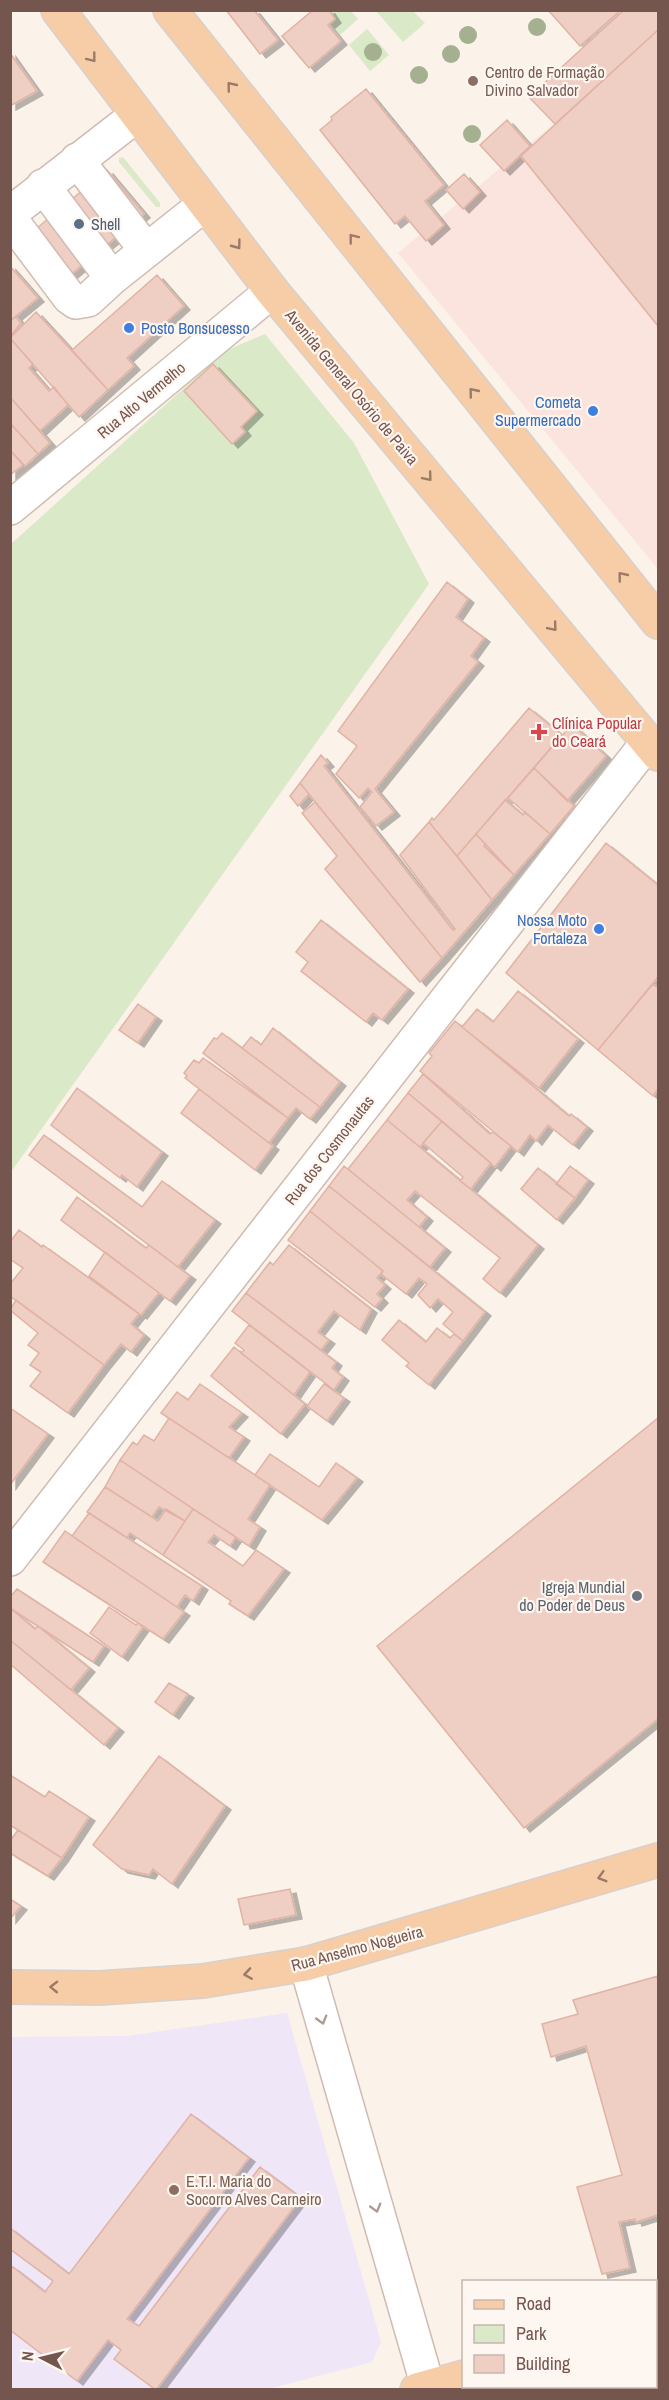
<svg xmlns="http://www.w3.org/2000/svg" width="669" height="2400" font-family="'Archivo Narrow',sans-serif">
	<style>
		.commercial { fill: #fbe3de }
		.education { fill: #efe6f8 }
		.green { fill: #dae9c8 }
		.building { fill: #efcec3; stroke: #e1b3a4; stroke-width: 1.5; filter: url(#shadow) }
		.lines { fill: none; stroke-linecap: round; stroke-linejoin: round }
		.minor-casing { stroke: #cfbbb2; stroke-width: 36 }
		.major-casing { stroke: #d8d0cd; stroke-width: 36 }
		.minor { stroke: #fff; stroke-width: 33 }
		.major { stroke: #f6cda6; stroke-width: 33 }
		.tree { fill: #a4b08f }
		.oneway { stroke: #9c7a68 }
		.oneway2 { stroke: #ac9a95 }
		.education-dot { fill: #8d6e63; stroke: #fef6f0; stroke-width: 2 }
		.service-dot { fill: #5c6f8a; stroke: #fef6f0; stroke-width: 2 }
		.shop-dot { fill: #3f7fe0; stroke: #fef6f0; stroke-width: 2 }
		.health-dot { fill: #e0444e; stroke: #fef6f0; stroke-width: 2 }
		.worship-dot { fill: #6b7280; stroke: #fef6f0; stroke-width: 2 }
		.labels { text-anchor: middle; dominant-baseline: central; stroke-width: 4.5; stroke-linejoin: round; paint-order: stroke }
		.education-label { font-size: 16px; fill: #785e54; stroke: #fef6f0; text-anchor: start }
		.service-label { font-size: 16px; fill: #4e5e75; stroke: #fef6f0; text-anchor: start }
		.shop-label { font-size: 16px; fill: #366cbe; stroke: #fef6f0; text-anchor: end }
		.street-label { font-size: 16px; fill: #75564e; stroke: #fef6f0 }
		.health-label { font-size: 16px; fill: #be3a42; stroke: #fef6f0; text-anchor: start }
		.worship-label { font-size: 16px; fill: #5b616d; stroke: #fef6f0; text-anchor: end }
	</style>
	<defs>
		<filter id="shadow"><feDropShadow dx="6" dy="4" stdDeviation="0" flood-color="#0004"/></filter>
	</defs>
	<rect width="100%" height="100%" fill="#fbf2e9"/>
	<!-- commercial -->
	<path class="commercial" d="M658 32V569L398 253 557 121Z"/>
	<!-- education -->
	<path class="education" d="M287 2013 381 2342 372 2362 268 2389H11L10 2037 127 2036Z"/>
	<!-- green -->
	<path class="green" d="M320 11H351L358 19 340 35Z
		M376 11H413L425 23 403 42Z
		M367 29 389 55 370 71 349 45Z
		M123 157 160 203V207H156L119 162V158Z
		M265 334 354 443 429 584 11 1172V544L225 351Z"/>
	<!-- building -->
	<path class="building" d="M226 10H254L278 40 260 54Z
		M313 10H329L335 19 328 25 341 41 309 68 282 36Z
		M548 10H621L580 46Z
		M624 10H658V30L555 124 529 97Z
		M658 30V326L521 156Z
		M10 53 37 91 10 106Z
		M366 89 444 185 425 201 444 225 426 241 405 216 395 224 320 130 332 120 331 117Z
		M507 120 530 146 504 171 480 145Z
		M107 170 144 214 62 282 25 238Z
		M464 174 480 192 463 209 446 190Z
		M10 266 38 298 10 321Z
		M157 275 184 306 127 358 134 366 108 390 72 350Z
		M36 312 108 390 79 417 10 338Z
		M16 317 21 323 10 337V321Z
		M10 338 33 364 29 368 49 391 54 387 68 405 40 431 10 397Z
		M213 364 257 411 241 427 245 432 232 444 184 391Z
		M10 397 50 443 38 454 10 423Z
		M10 423 38 454 25 466 10 450Z
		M10 450 23 465 10 475Z
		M447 582 468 599 456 617 484 638 471 656 478 662 375 789 394 812 376 826 360 807 372 792 368 788 359 798 336 774 357 746 338 731Z
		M529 708 562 735 457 856 429 822 432 818 434 820Z
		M572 724 606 756 567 801 534 768Z
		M321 755 328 763 324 766 453 930 455 929 400 855 429 822 492 900 442 958 300 783Z
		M534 768 574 806 550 834 508 798Z
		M300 783 309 794 298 806 290 796Z
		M505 800 523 815 525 812 550 834 514 875 476 834Z
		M315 802 442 958 420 982 325 869 337 856 302 813Z
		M476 834 485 844 484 846 514 875 492 900 457 856Z
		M606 843 658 885V977L598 1050 506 973Z
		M321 920 408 989 382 1020 373 1013 366 1022 301 971 308 962 296 952Z
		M653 984 658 988V1089L653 1096 598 1050Z
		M518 991 578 1039 539 1088 462 1027 477 1009 493 1022Z
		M138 1004 156 1017 138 1043 119 1030Z
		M455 1021 569 1116 571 1114 587 1127 573 1145 548 1125 536 1141 530 1135 518 1152 420 1071 432 1056 429 1053Z
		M273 1028 340 1082 320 1107 242 1048 251 1037 261 1045Z
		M222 1033 320 1107 310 1119 296 1108 288 1118 203 1053 214 1038 217 1039Z
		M203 1058 288 1118 269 1143 185 1078 187 1076 184 1073 194 1060 199 1063Z
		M423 1074 490 1134 493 1132 511 1146 495 1167 408 1093Z
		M77 1088 162 1152 137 1187 122 1175 120 1178 51 1125Z
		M199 1089 273 1146 255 1170 181 1113Z
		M408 1093 442 1121 420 1147 387 1120Z
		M387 1120 538 1245 500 1293 483 1279 500 1258 415 1191 407 1200 427 1217 419 1227 348 1169Z
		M442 1121 491 1163 471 1189 460 1181 463 1177 423 1143Z
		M44 1135 142 1207 162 1181 215 1220 178 1267 29 1155Z
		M344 1166 445 1248 430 1267 329 1186Z
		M570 1166 588 1180 575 1198 556 1184Z
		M538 1168 575 1198 557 1220 521 1189Z
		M329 1186 485 1312 463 1341 443 1324 453 1312 438 1299 430 1308 418 1295 427 1284 419 1278 406 1294 381 1274 383 1271 310 1211Z
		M77 1197 146 1248 149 1245 190 1276 170 1301 61 1220Z
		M310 1211 383 1271 377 1278 385 1285 377 1294 382 1299 375 1307 288 1240Z
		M19 1230 42 1247 43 1245 139 1314 131 1324 144 1335 131 1352 121 1344 104 1365 10 1296V1284L23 1268 10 1259V1242Z
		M289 1245 371 1309 360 1330 334 1311 318 1332 329 1340 321 1350 246 1293 270 1262 273 1265Z
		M105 1252 159 1293 141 1315 89 1276Z
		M246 1293 336 1362 332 1368 343 1377 334 1390 232 1311Z
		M16 1300 104 1365 68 1413 30 1386 41 1372 30 1365 39 1353 28 1345 38 1333 10 1310Z
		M399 1320 426 1342 437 1328 450 1338 454 1334 463 1341 429 1385 406 1366 409 1363 382 1340Z
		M249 1325 310 1372 294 1395 241 1353 244 1350 235 1343Z
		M234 1347 305 1404 281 1434 211 1376Z
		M200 1384 242 1413 229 1427 244 1437 229 1458 161 1413 177 1392 188 1400Z
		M324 1384 344 1398 327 1421 307 1406Z
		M10 1408 48 1434 10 1485Z
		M169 1418 270 1485 248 1519 260 1527 249 1546 120 1460 133 1442 137 1445 144 1435 154 1441Z
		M658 1418V1719L524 1828 377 1646Z
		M270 1454 319 1487 336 1463 357 1478 322 1520 255 1475Z
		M120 1460 193 1509 185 1521 159 1507 152 1517 105 1487Z
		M105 1487 158 1521 166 1509 185 1521 163 1555 130 1533 127 1538 87 1512Z
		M193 1509 236 1537 230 1546 214 1535 208 1542 243 1566 256 1550 284 1569 248 1616 229 1604 231 1601 163 1555Z
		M89 1513 202 1586 193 1601 185 1595 177 1607 72 1536Z
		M65 1531 184 1612 163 1639 43 1562Z
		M17 1589 104 1646 93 1662 10 1608V1597Z
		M109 1607 136 1625 138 1623 143 1627 122 1657 90 1633Z
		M10 1608 35 1629 38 1626 89 1668 71 1690 10 1640Z
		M10 1640 118 1728 104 1745 10 1664Z
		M169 1683 188 1694 173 1715 155 1702Z
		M159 1756 225 1806 172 1884 153 1869 149 1875 122 1869 93 1845Z
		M10 1775 45 1797 49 1791 89 1817 62 1858 10 1825Z
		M18 1830 62 1858 48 1876 10 1853V1841Z
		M290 1889 296 1915 244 1925 238 1899Z
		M10 1899 21 1906 10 1919Z
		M658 1976V2215L636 2222 635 2219 619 2222 630 2268 602 2274 577 2187 622 2175 586 2046 551 2057 542 2024 578 2014 573 2000Z
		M191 2114 249 2158 127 2319 139 2326 260 2167 301 2198 156 2390 114 2359 121 2350 108 2340 77 2381 10 2330V2270L13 2267 45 2292 53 2281 10 2249V2228L69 2274Z
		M658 2364V2390H648L647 2386H656V2365Z
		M605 2386H647L648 2390H605Z"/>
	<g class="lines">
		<!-- minor casing -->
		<g class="minor-casing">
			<path id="minor" d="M137 115 17 208 14 215 15 225 69 297 76 302 88 300 112 278 205 204
				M77 160 146 250
				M43 186 112 278
				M10 508 272 291
				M10 1559 648 742
				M306 1964 428 2387"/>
		</g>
		<!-- major casing -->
		<g class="major-casing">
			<path id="major" d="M58 10 272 291 658 754
				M170 10 658 622
				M10 1987 99 1988 203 1981 306 1964 658 1860
				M656 2327 658 2326
				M417 2390 464 2377"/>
		</g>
		<!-- minor -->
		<use href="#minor" class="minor"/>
		<!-- major -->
		<use href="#major" class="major"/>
	</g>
	<!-- trees -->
	<g class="tree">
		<circle cx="537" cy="27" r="9"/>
		<circle cx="468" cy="35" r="9"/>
		<circle cx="373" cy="52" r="9"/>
		<circle cx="451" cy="54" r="9"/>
		<circle cx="419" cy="75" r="9"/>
		<circle cx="472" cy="134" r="9"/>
	</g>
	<!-- one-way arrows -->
	<defs><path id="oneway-chevron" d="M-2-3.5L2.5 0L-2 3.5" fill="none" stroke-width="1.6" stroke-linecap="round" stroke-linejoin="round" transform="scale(1.5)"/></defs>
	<g class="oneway">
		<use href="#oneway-chevron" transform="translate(92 58) rotate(52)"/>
		<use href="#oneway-chevron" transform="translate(231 86) rotate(-129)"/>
		<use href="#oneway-chevron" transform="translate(353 238) rotate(-128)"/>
		<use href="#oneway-chevron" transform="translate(237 245) rotate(53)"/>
		<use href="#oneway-chevron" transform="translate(473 392) rotate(-129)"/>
		<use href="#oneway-chevron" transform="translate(428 477) rotate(50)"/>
		<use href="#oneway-chevron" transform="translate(622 576) rotate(-129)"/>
		<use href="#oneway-chevron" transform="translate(553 627) rotate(50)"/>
		<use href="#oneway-chevron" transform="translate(602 1877) rotate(164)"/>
		<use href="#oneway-chevron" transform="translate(248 1974) rotate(171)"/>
		<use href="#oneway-chevron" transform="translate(54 1987) rotate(-179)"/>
	</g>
	<g class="oneway2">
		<use href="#oneway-chevron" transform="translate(322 2020) rotate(74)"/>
		<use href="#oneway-chevron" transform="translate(376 2208) rotate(74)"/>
	</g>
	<!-- markers -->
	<g class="education-dot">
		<circle cx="473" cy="81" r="6"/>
		<circle cx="174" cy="2190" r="6"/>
	</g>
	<circle class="service-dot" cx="79" cy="224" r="6"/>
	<g class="shop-dot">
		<circle cx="129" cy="328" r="6"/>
		<circle cx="593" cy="411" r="6"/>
		<circle cx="599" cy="929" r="6"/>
	</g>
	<path class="health-dot" d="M536 723h6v6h6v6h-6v6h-6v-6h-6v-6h6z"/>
	<circle class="worship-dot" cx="637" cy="1596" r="6"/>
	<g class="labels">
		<!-- education labels -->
		<g class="education-label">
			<text x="485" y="72">Centro de Formação<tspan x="485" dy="18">Divino Salvador</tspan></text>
			<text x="186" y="2181">E.T.I. Maria do<tspan x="186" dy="18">Socorro Alves Carneiro</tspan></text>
		</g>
		<!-- service labels -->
		<g class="service-label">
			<text x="91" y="224">Shell</text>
		</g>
		<!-- shop labels -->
		<g class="shop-label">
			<text x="141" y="328" text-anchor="start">Posto Bonsucesso</text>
			<text x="581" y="402">Cometa<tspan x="581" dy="18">Supermercado</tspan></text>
			<text x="587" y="920">Nossa Moto<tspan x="587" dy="18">Fortaleza</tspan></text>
		</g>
		<!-- street labels -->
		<g class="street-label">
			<text transform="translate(352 387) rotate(50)">Avenida General Osório de Paiva</text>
			<text transform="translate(141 400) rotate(-40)">Rua Alto Vermelho</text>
			<text transform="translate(329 1150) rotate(-52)">Rua dos Cosmonautas</text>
			<text transform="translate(357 1948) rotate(-15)">Rua Anselmo Nogueira</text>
		</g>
		<!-- health labels -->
		<g class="health-label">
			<text x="552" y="723">Clínica Popular<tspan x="552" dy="18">do Ceará</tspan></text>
		</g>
		<!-- worship labels -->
		<g class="worship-label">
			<text x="625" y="1587">Igreja Mundial<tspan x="625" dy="18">do Poder de Deus</tspan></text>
		</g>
	</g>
	<!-- border -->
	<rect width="669" height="2400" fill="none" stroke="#75564e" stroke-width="24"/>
	<!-- legend -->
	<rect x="462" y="2280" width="195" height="108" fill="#fef6f0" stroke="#c7b6af" stroke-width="1.5"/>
	<rect x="474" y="2300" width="30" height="9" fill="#f6cda6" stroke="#c7b6af" stroke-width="1.5"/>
	<text x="516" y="2310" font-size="18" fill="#75564e">Road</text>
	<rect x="474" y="2325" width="30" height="18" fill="#dae9c8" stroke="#c7b6af" stroke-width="1.5"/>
	<text x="516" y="2340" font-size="18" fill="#75564e">Park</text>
	<rect x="474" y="2355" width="30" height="18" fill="#efcec3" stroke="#c7b6af" stroke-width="1.5"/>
	<text x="516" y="2370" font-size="18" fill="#75564e">Building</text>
	<!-- north arrow -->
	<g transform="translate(42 2358) rotate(277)" stroke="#fef6f0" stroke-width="4.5" paint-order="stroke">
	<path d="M0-4.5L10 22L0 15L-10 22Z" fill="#75564e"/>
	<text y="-9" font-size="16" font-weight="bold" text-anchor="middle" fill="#75564e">N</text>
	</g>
</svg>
